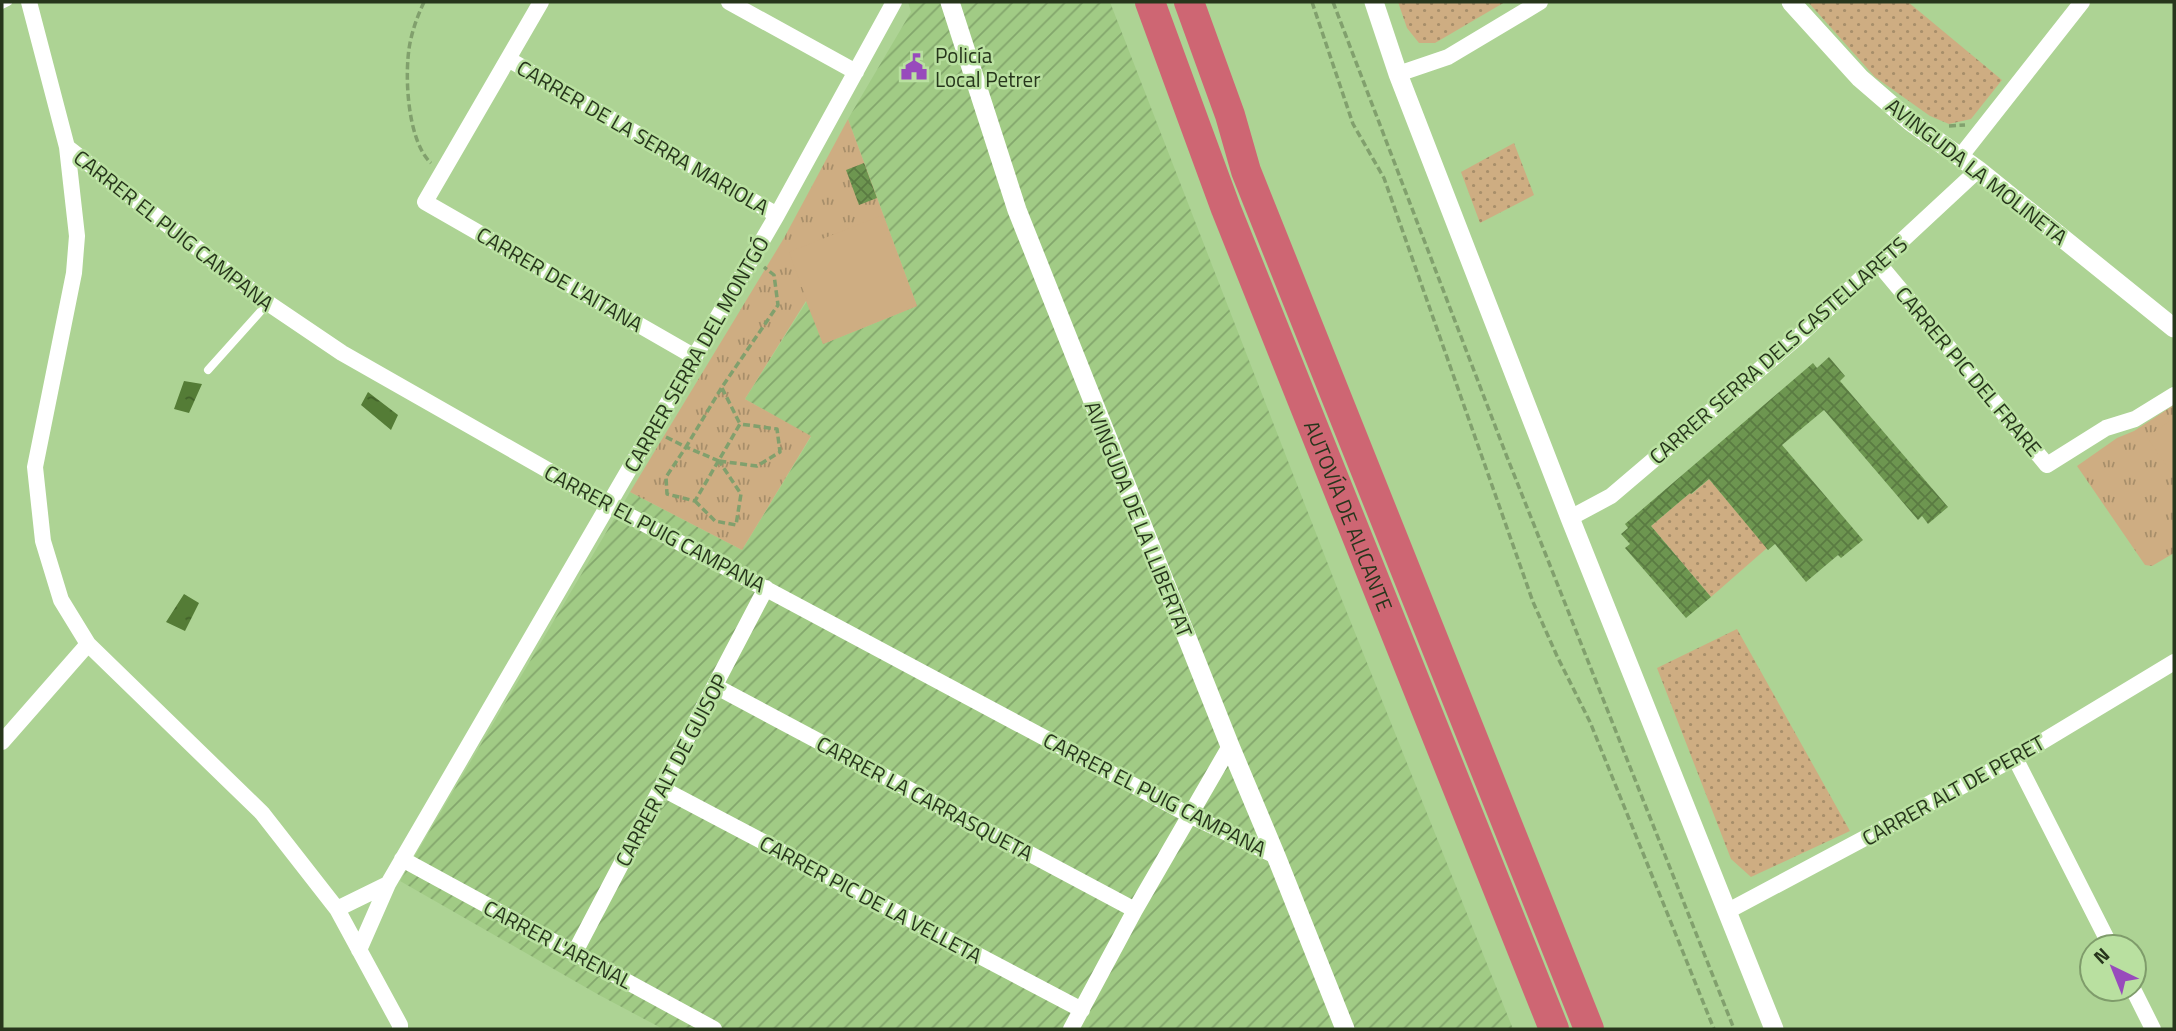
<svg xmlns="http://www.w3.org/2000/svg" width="2176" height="1031" font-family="'Titillium Web',sans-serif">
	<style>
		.industrial { fill: url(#industrial-furrows) }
		.grass { fill: url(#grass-dots) }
		.park { fill: url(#park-tufts) }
		.pitch { fill: #cead82 }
		.water { fill: url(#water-ripples) }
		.building { fill: url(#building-cross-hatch) }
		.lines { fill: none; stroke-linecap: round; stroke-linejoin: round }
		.path { stroke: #81a06d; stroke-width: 3.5; stroke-dasharray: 7 3.5; stroke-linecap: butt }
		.service { stroke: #fff; stroke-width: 8 }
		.minor { stroke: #fff; stroke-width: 16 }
		.tertiary { stroke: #fff; stroke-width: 19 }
		.motorway { stroke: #ce6673; stroke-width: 30 }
		.labels { text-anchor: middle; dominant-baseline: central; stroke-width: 5; stroke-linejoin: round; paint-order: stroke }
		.poi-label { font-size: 21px; fill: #27361c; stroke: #b9e0a0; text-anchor: start }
		.street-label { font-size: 21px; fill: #27361c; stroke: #b9e0a0 }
	</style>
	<defs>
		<pattern id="industrial-furrows" width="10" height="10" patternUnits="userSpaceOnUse" patternTransform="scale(1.75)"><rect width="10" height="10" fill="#a1cb85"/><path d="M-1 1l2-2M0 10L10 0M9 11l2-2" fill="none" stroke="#83a66c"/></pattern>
		<pattern id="grass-dots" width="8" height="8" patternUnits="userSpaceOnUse" patternTransform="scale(1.75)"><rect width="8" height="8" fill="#cead82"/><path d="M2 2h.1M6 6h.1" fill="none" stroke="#a78e6a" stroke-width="1.8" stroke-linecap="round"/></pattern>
		<pattern id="park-tufts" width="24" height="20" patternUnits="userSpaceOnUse" patternTransform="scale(1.75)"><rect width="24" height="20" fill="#cead82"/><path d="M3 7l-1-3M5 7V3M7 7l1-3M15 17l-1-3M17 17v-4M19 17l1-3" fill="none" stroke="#a78e6a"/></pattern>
		<pattern id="water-ripples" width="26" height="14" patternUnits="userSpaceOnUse" patternTransform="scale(1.75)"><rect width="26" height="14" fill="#547c36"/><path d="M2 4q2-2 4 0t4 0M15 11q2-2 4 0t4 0" fill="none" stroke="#42612a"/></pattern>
		<pattern id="building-cross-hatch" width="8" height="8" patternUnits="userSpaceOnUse" patternTransform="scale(1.75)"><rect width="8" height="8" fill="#6d9650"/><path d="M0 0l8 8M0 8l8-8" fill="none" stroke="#5a7b42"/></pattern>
	</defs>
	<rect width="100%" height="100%" fill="#add394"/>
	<!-- industrial -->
	<path class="industrial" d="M908 2H1110L1338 590 1513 1029H663L599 995 400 881 630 492 742 550 811 437 745 399 807 301 823 344 917 306 848 119 911 12Z"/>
	<!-- grass -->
	<path class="grass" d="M1398 2H1505L1435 43H1419L1407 28Z
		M1808 2H1908L2002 80 1971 119 1949 124 1930 116 1875 77Z
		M1514 143 1534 195 1480 223 1461 172Z
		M1709 479 1767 548 1711 597 1651 526 1690 493 1692 494Z
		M1737 629 1850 831 1751 877 1731 859 1657 668Z"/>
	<!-- park -->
	<path class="park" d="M848 119 917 306 823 344 806 301 745 399 811 436 742 550 630 492 784 238Z
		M2174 405V553L2152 566 2145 565 2077 466 2117 438 2134 431Z"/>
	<!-- pitch -->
	<path class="pitch" d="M883 215 917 306 823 344 789 252Z
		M2174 418V477L2147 437Z"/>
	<!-- water -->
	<path class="water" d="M184 381 202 384 189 413 174 409Z
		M368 392 398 415 391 430 361 405Z
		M184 594 199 603 185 631 166 622Z"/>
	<!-- building -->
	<path class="building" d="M864 163 877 198 859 205 846 170Z
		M1829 357 1845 376 1840 381 1948 507 1928 524 1922 516 1918 520 1824 410 1782 445 1863 540 1841 558 1838 555 1806 582 1775 544 1768 550 1709 479 1691 494 1690 493 1651 526 1711 597 1686 618 1625 548 1630 544 1621 534 1628 528 1625 524 1813 363 1817 368Z"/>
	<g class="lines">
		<!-- path -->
		<path class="path" d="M424 2C418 15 413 28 410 43 404 73 407 141 431 163
			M1312 2 1353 124 1384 178 1533 602 1557 656 1590 722 1714 1029
			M1333 2 1507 457 1734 1029
			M1949 126 1965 125
			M722 388 740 424
			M666 437 686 447 722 387 778 305 774 275 764 267
			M719 461 686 447 666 477 667 494 695 501 740 424 777 429 780 452 757 466 719 461
			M695 501 715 521 736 525 741 494 719 461"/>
		<!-- service -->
		<path class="service" d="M2 5 8 2
			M208 370 268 303"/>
		<!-- minor -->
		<path class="minor" d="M29 2 67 147 77 236 74 273 35 467 43 541 61 600 88 644 262 813 337 909 400 1025V1029
			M541 2 425 202 695 357
			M729 2 856 72
			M508 59 777 215
			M1398 74 1448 57 1540 2
			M67 147 268 303 342 353 609 505 1189 815 1276 856
			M1960 157 2082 2
			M1878 263 2047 465 2106 428 2135 419 2174 395
			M1570 518 1611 496 1798 337 1978 170
			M715 686 1135 910
			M2 742 88 644
			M2015 758 2111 947
			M661 788 1082 1010
			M402 859 714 1029
			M337 909 388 884
			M1728 911 2015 758 2174 662
			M359 950 388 884 777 215 894 2
			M575 952 766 588
			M2133 989 2153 1029
			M1071 1029 1135 910 1230 746"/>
		<!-- tertiary -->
		<path class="tertiary" d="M950 2 1017 210 1230 746 1276 856 1345 1029
			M1374 2 1398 74 1570 518 1774 1029
			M1791 2 1860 78 1911 122 1978 170 2174 328"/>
		<!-- motorway -->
		<g class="motorway">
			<path id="s1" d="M1150 2 1226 209 1554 1029"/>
			<path d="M1189 2 1230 115 1246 171 1589 1029"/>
		</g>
	</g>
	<!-- icons -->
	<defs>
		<g id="civic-bare" transform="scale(2.1)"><path d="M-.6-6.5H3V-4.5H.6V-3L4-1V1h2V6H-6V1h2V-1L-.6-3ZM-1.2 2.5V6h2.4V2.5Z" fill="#984bbc" stroke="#b9e0a0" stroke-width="2.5" paint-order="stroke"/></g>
	</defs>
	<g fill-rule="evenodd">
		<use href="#civic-bare" x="914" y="67"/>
	</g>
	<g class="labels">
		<!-- poi labels -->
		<g class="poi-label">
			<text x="935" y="55">Policía<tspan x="935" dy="24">Local Petrer</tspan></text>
		</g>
		<!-- street labels -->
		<g class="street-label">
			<text transform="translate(643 137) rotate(30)">CARRER DE LA SERRA MARIOLA</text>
			<text transform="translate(1977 171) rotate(38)">AVINGUDA LA MOLINETA</text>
			<text transform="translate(174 230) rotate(38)">CARRER EL PUIG CAMPANA</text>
			<text transform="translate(560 279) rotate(30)">CARRER DE L'AITANA</text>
			<text transform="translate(1778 350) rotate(-41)">CARRER SERRA DELS CASTELLARETS</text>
			<text transform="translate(696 354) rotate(-60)">CARRER SERRA DEL MONTGÓ</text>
			<text transform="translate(1969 371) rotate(50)">CARRER PIC DEL FRARE</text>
			<text stroke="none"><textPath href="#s1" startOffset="551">AUTOVÍA DE ALICANTE</textPath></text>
			<text transform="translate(1139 519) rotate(68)">AVINGUDA DE LA LLIBERTAT</text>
			<text transform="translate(655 528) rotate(28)">CARRER EL PUIG CAMPANA</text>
			<text transform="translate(671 770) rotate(-62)">CARRER ALT DE GUISOP</text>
			<text transform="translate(1953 790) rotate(-29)">CARRER ALT DE PERET</text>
			<text transform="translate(1155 794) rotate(27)">CARRER EL PUIG CAMPANA</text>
			<text transform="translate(925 798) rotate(28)">CARRER LA CARRASQUETA</text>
			<text transform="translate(871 899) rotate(28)">CARRER PIC DE LA VELLETA</text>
			<text transform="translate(558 944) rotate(28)">CARRER L'ARENAL</text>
		</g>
	</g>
	<!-- border -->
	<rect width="2176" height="1031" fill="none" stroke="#27361c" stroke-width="7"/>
	<!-- north arrow -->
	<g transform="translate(2113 968) rotate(317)"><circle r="33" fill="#b9e0a0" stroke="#7f9c6b" stroke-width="2"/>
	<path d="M0-5L12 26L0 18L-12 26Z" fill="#984bbc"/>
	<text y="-10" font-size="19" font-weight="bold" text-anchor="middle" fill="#27361c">N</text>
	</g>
</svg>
